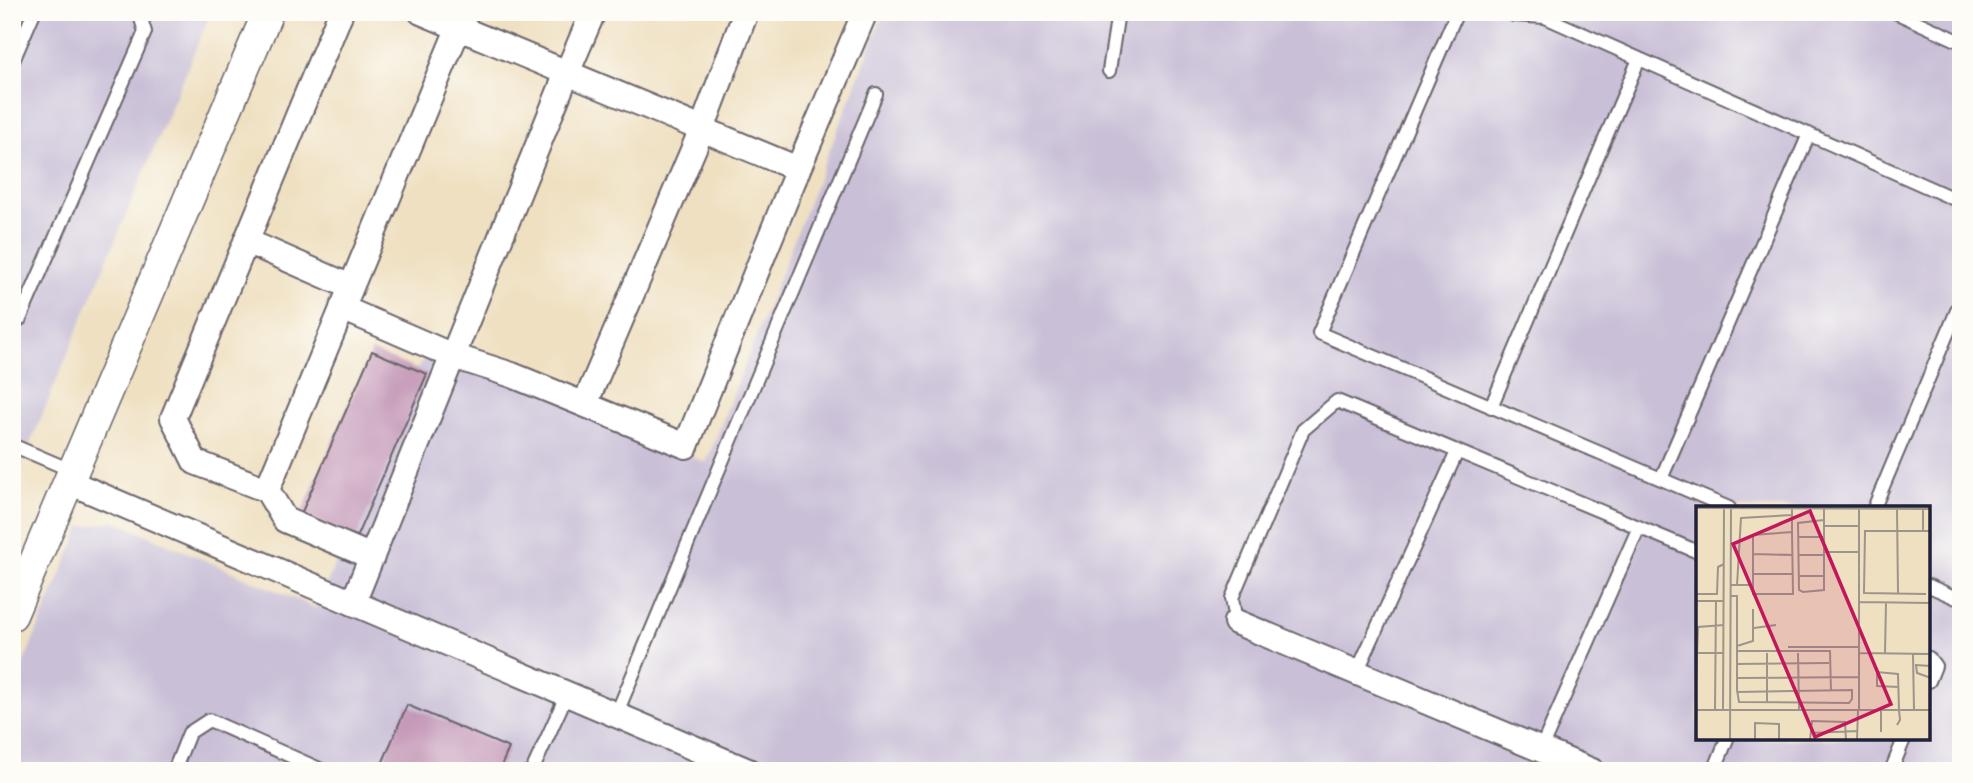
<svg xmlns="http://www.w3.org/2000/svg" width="1973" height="783" font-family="'Old Standard TT',serif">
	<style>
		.industrial { fill: #c9bfd7; fill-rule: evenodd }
		.building { fill: #c295b6 }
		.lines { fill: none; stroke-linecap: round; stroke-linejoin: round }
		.service-casing { stroke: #6a646a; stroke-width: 16 }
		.minor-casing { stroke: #6a646a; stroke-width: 28 }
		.tertiary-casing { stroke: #6a646a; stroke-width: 33 }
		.service { stroke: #fff; stroke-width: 12 }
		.minor { stroke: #fff; stroke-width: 24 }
		.tertiary { stroke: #fff; stroke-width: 30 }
		.inset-road { fill: none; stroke: #9d948b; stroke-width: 2 }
		.view { fill: #c2185b; fill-opacity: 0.15; stroke: #c2185b; stroke-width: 3.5 }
		.inset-edge { fill: none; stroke: #22223b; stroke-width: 3.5 }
	</style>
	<rect width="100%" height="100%" fill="#fdfcf7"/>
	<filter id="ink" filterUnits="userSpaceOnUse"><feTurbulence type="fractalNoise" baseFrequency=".0143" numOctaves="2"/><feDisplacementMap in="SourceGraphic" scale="14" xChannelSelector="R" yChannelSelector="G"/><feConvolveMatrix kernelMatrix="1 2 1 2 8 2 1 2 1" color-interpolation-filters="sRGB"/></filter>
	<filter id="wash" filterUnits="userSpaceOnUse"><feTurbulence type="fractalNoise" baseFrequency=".00686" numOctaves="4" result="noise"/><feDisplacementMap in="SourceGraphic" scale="28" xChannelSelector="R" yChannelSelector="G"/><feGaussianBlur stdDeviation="1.57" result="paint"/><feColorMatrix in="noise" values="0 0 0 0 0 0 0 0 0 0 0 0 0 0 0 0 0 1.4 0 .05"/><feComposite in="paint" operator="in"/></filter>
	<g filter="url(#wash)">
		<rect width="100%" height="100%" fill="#efe0c1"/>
		<!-- industrial -->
		<path class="industrial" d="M12 12H211L12 487Z
			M884 12H1961V771H12V690L81 527 114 521 316 608 430 342 706 463ZM1698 508H1929V739H1698Z"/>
		<g id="blocks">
			<!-- building -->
			<path class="building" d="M372 351 427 374 356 538 301 514Z
				M407 705 509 748 499 771H379Z"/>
		</g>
	</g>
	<g filter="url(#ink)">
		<use href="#blocks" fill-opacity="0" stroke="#6a646a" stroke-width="2"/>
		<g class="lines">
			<!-- service casing -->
			<g class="service-casing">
				<path id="service" d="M1457 12 1319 333 1729 508
					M1508 12 1514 15 1545 17
					M1547 12 1545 17 1961 202
					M1895 12 1961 42
					M12 63 34 12
					M1109 71 1118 12
					M12 322 20 319 145 32 139 12
					M1491 407 1639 59
					M12 445 73 471
					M1661 479 1809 134
					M1874 508 1961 301
					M1929 586 1961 600
					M1236 622 1232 598 1303 430 1337 401 1698 552
					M1929 658 1935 666 1929 681
					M1357 672 1457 452
					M616 715 876 94
					M1541 749 1639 527
					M174 771 189 733 209 720 324 771
					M532 771 567 694
					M1714 771 1727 739
					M1891 771 1904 739"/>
			</g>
			<!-- minor casing -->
			<g class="minor-casing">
				<path id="minor" d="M341 12 173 418 195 462 267 490 465 12
					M421 12 798 169
					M246 241 351 287
					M342 308 453 356 512 375 686 446 798 169 865 12
					M585 404 702 129 746 12
					M69 482 748 771
					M267 490 285 520 372 557
					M353 603 567 73 593 12
					M1236 622 1592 771"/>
			</g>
			<!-- tertiary casing -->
			<g class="tertiary-casing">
				<path id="tertiary" d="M12 615 268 12"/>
			</g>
			<!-- service -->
			<use href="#service" class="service"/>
			<!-- minor -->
			<use href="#minor" class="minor"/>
			<!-- tertiary -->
			<use href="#tertiary" class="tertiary"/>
		</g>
	</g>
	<!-- overview -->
	<g transform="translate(1696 506)">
		<rect width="234" height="234" fill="#efe0c1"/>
		<path class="inset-road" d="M0 2 235 3M128 2V84L107 86 103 84 102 17 128 14M201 3 202 87M227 3V25M128 20H163M102 31H128M128 46H163M57 48 97 49M102 49H128M57 68H97M103 70H128M35 79H57V29L96 26V2M41 79 45 12 96 9M57 79V88H97L96 26M0 88H21L22 61 28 58M230 88 168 87 169 25H233M35 90H41V184L43 196 153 197 156 193V184L41 186M0 95H28M163 96 235 97M58 122 80 119M41 140 57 135V103M92 141H163M41 145H134L135 185M2 147H28M102 147 103 204M163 147 235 148M189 147 190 97M217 148 218 204M41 158 133 157M235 160 220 159 221 167 235 172M41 172 163 171M0 176 2 121 28 119M71 197V147M0 204H235M19 204 20 95M27 204 28 3M163 204V3M185 204V226M201 219 204 214 203 204 202 168 181 166V180L203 181M114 227 162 225M34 234 35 2M59 234V217L83 218V234M114 234 116 215 149 216 150 234M161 234 162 204"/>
		<path class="view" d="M114 5 195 198 119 231 37 38Z"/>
		<rect width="234" height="234" class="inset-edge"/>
	</g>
	<!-- margin -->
	<rect width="1973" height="783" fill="none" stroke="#fdfcf7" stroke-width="42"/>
</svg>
